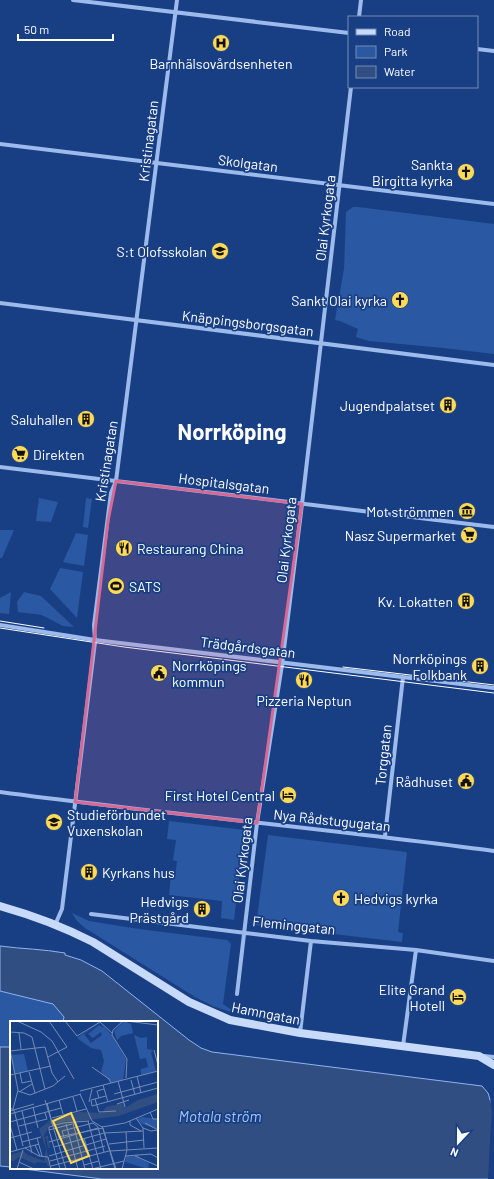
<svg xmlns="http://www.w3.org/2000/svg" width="494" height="1179" font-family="Barlow,sans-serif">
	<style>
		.green { fill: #2a58a3 }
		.water { fill: #304e81; stroke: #8eb4ef }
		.pier { fill: #183f84 }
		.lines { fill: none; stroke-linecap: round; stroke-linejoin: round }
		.street { stroke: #9cbbec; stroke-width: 4 }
		.secondary { stroke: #c8daf9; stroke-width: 8 }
		.tram { stroke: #fff; stroke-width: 1 }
		.marked { fill: #d76994; fill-opacity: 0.2; stroke: #d76994; stroke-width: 3; stroke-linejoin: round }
		.labels { text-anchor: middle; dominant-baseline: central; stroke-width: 3.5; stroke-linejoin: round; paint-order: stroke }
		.poi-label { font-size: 14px; fill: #fff; stroke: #183f84; text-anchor: end }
		.street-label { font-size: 14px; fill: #fff; stroke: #183f84 }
		.water-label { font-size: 15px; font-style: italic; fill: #a7c5f4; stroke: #183f84 }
		.town-label { font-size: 22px; font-weight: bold; fill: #fff; stroke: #183f84 }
		.inset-river { fill: none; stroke: #304e81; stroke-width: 2 }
		.inset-road { fill: none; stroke: #748cb5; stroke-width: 1 }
		.view { fill: #ffda57; fill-opacity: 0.15; stroke: #ffda57; stroke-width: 2 }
		.inset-edge { fill: none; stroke: #fff; stroke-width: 2 }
	</style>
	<rect width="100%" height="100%" fill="#183f84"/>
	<!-- green -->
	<path class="green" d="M353 207H358L494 224V354L443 348 369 341 356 337 358 329 340 321 335 320 344 269 346 212Z
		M39 498 58 502 51 522 36 521Z
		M86 498 92 499 88 528 83 527Z
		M0 530H14L2 558H0Z
		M76 533 88 535 84 566 63 562Z
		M60 568 83 572 77 618 50 589Z
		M11 592 9 614 0 613V598Z
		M24 592 41 596 74 627 63 626 42 615 18 612 17 602Z
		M169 821 245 830 234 920 221 918 222 901 169 895 171 875 175 876 177 861 173 860 176 840 167 839Z
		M268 835 407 852 398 932 403 933 402 942 256 925Z
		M72 913 89 921 139 929 227 940 231 944 223 1004 232 1010 231 1012 215 1007 195 997 85 928 77 921Z
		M0 991 53 1004 64 1017 63 1022H11V1047H0Z"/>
	<!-- water -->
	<path class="water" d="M0 946C22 949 43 949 65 953V955L81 960 102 971 189 1040 201 1048 212 1052 482 1086 488 1093 491 1103 494 1104V1179H102L16 1168H157V1022H63L64 1017 53 1004 0 991Z
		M0 1047H11V1167L0 1166Z"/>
	<!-- pier -->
	<path class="pier" d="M490 1100 494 1102V1179H488L491 1123 492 1112Z"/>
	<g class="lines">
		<!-- street -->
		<path class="street" d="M73 0 349 33
			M359 17 361 0
			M477 49 494 51
			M0 144 494 204
			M0 303 494 365
			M0 467 494 527
			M0 625 95 640 494 688
			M0 792C164 814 330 829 494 851
			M385 836 403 677
			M91 914 311 941 416 950 494 961
			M55 925 62 909 95 642 94 625 111 493 116 481 177 0
			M237 994 257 823 282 665 302 504 351 87
			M300 1033 311 941
			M403 1046 416 950
			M484 1056 494 1057"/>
		<!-- secondary -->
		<path class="secondary" d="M0 906C32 915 64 927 93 942L189 1002 230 1020 300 1033 479 1056 494 1065"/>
		<!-- tram -->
		<path class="tram" d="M0 621 44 628
			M0 628 124 647 494 693
			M343 667 494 685"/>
	</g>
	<!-- marked area -->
	<path class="marked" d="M116 481 302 504 257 823 75 802 108 521Z"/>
	<!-- icons -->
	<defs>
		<g id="hospital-disc" transform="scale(0.9)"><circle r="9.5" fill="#ffda57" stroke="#183f84"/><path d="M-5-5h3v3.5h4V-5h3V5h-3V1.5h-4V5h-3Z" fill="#111"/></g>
		<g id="church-disc" transform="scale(0.9)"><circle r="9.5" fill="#ffda57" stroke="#183f84"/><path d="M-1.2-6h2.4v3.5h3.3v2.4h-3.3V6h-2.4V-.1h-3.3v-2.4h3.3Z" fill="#111"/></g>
		<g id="school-disc" transform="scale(0.9)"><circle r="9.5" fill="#ffda57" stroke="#183f84"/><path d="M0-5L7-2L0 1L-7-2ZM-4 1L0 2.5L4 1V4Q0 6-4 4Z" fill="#111"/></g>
		<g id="building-disc" transform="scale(0.9)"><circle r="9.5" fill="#ffda57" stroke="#183f84"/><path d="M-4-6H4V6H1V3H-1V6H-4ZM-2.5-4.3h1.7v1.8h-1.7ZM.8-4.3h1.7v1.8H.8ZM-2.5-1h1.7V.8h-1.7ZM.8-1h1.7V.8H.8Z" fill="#111"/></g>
		<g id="supermarket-disc" transform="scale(0.9)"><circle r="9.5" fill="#ffda57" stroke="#183f84"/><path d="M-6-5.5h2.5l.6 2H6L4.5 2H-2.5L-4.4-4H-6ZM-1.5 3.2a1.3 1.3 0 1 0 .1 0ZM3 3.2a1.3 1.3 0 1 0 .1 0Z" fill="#111"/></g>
		<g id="museum-disc" transform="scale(0.9)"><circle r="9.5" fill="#ffda57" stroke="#183f84"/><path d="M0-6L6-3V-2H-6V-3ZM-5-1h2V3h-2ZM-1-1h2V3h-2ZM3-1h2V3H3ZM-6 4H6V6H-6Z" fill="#111"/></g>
		<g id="restaurant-disc" transform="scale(0.9)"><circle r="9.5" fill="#ffda57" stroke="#183f84"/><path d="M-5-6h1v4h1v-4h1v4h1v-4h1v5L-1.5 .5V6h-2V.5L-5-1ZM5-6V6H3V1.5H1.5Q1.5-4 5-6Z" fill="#111"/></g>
		<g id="stadium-disc" transform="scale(0.9)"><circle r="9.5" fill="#ffda57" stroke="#183f84"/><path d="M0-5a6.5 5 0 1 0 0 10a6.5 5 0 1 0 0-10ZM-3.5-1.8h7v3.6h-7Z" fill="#111"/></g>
		<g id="civic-disc" transform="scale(0.9)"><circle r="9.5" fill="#ffda57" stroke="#183f84"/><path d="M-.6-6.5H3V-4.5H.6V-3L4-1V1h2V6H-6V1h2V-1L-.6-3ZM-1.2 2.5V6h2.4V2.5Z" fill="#111"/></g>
		<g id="hotel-disc" transform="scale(0.9)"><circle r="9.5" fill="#ffda57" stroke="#183f84"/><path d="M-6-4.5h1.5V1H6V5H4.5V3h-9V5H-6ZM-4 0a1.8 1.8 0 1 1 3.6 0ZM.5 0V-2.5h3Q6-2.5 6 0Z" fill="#111"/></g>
		<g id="university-disc" transform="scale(0.9)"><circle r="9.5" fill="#ffda57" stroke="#183f84"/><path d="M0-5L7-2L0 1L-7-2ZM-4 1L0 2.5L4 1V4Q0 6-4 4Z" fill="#111"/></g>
	</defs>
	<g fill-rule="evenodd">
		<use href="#hospital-disc" x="221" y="43"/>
		<use href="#church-disc" x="466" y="172"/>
		<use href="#school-disc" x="220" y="251"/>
		<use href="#church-disc" x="400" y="300"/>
		<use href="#building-disc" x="448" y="405"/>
		<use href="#building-disc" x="86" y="419"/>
		<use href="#supermarket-disc" x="20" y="454"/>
		<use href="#museum-disc" x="467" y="511"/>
		<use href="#supermarket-disc" x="469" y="535"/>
		<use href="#restaurant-disc" x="124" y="548"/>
		<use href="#stadium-disc" x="116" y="586"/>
		<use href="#building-disc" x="466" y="601"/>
		<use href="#building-disc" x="480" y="666"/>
		<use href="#civic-disc" x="159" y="673"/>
		<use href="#restaurant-disc" x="304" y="680"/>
		<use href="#civic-disc" x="466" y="781"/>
		<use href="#hotel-disc" x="288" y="795"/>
		<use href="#university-disc" x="54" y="822"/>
		<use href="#building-disc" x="89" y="872"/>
		<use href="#church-disc" x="341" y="898"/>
		<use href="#building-disc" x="202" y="909"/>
		<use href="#hotel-disc" x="458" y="997"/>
	</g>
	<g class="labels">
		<!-- poi labels -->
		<g class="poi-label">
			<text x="221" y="63" text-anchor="middle">Barnhälsovårdsenheten</text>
			<text x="453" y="164">Sankta<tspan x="453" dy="16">Birgitta kyrka</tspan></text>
			<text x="207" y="251">S:t Olofsskolan</text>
			<text x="387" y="300">Sankt Olai kyrka</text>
			<text x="435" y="405">Jugendpalatset</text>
			<text x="73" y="419">Saluhallen</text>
			<text x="33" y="454" text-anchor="start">Direkten</text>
			<text x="454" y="511">Mot strömmen</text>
			<text x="456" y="535">Nasz Supermarket</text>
			<text x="137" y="548" text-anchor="start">Restaurang China</text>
			<text x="129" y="586" text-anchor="start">SATS</text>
			<text x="453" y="601">Kv. Lokatten</text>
			<text x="467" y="658">Norrköpings<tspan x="467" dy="16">Folkbank</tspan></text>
			<text x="172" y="665" text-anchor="start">Norrköpings<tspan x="172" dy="16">kommun</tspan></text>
			<text x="304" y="700" text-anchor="middle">Pizzeria Neptun</text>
			<text x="453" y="781">Rådhuset</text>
			<text x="275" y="795">First Hotel Central</text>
			<text x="67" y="814" text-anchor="start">Studieförbundet<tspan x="67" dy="16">Vuxenskolan</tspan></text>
			<text x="102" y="872" text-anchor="start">Kyrkans hus</text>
			<text x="354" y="898" text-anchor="start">Hedvigs kyrka</text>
			<text x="189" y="901">Hedvigs<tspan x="189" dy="16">Prästgård</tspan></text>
			<text x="445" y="989">Elite Grand<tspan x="445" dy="16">Hotell</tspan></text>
		</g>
		<!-- street labels -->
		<g class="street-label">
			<text transform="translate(148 141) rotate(-83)">Kristinagatan</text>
			<text transform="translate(248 163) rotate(7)">Skolgatan</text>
			<text transform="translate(325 218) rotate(-83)">Olai Kyrkogata</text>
			<text transform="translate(248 323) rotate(7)">Knäppingsborgsgatan</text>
			<text transform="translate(106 461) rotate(-81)">Kristinagatan</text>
			<text transform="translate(224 483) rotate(7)">Hospitalsgatan</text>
			<text transform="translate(286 540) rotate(-83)">Olai Kyrkogata</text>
			<text transform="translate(248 647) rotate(7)">Trädgårdsgatan</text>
			<text transform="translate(383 755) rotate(-84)">Torggatan</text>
			<text transform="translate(332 820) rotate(6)">Nya Rådstugugatan</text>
			<text transform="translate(242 860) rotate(-83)">Olai Kyrkogata</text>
			<text transform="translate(294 925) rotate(6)">Fleminggatan</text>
			<text transform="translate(266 1013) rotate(11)">Hamngatan</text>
		</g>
		<!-- water labels -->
		<g class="water-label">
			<text x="220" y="1116">Motala ström</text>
		</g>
		<!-- town labels -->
		<g class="town-label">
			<text x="232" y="431">Norrköping</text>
		</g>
	</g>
	<!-- overview -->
	<g transform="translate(10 1021)">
		<rect width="148" height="148" fill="#183f84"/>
		<path d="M114 0 121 3 123 12 111 15 107 19 104 10ZM88 2 91 3 101 13 116 38 113 59 102 62 91 51 94 40 91 29 81 27 67 17ZM88 3H91L93 7 89 4 78 13 83 17 91 11 92 14 81 22 74 13ZM124 14 131 17 137 16V28L143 29 141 32 146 50 131 54V48L138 46 136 37 130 38ZM14 33 18 50 4 52 1 34ZM132 96 148 98V108L132 103 127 98ZM129 134 128 137 139 142 138 148 115 141 116 135Z" fill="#2a58a3" fill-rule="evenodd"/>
		<path d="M148 73V81L109 95 62 101 56 100 39 105 34 115 40 146 37 144V142L27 141 25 143 9 136 4 140H0V134L13 130 18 134 34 140 36 128 29 108 42 98 69 91 92 92 96 86 113 82 115 87 128 79Z" fill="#304e81"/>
		<path class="inset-river" d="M35 117 37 116 39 127"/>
		<path class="inset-road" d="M7 0 31 11 42 20 64 58M55 0 67 15 90 1 102 12M113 0 103 9 102 14 117 38 116 57M116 0 148 4M0 11 14 12 22 16 35 68M9 12 11 28M0 28 8 69 3 88M144 29 148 44M0 30 35 26 42 52 48 61M38 36 57 26 39 0M82 46 99 58 101 62M19 51 25 72M10 52 12 62 21 60M0 54 41 45M127 55 131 72M121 59 125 74M108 60 115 86M93 64 98 81M8 70 20 74 43 65 55 55M70 70 148 50M9 71 22 63M70 73 82 100 92 106 115 102 148 88M104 73 148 61M96 75 81 79 82 85 148 67M63 76 67 90M89 77 87 70 94 68M85 78 89 91 106 90M35 79 56 148M49 79 53 93M79 81 82 68M37 82 43 105M107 83 119 79M23 86 28 107M0 87 4 89 13 125M0 90 24 83M12 90 22 132M140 91 143 98H148M0 93 71 73M42 97 76 88M126 97 133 107 134 127M78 100 91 148M120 100V104L131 110M0 101 51 87M63 102 75 148M135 102 148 109M56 103 68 148M0 104 7 129M9 105 37 98 35 92M92 105 106 148M133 107 141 110 148 109M39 109V106L53 102 79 100M39 109 50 148M39 109 62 103M95 112 133 110M48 116 93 107 105 148M54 116 52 110 83 102 88 106 94 131M0 117 22 111M27 117 32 135M74 117 83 148M12 121 31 116M39 121 88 107M99 123 134 119M25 124 30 135M44 126 94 112M15 127 29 135 38 136 41 148M100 130 148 127M0 131 29 123M39 135 96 118M115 135 141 133 148 137M125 135 148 145M40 140 95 125M9 141 24 148M74 144 89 140M41 145 99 130M7 148 13 129M82 148 114 140M112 148 117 129 116 111"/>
		<path class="view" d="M61 92 79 135 61 142 43 100Z"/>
		<rect width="148" height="148" class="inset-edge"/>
	</g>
	<!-- legend -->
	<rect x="348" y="16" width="130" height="72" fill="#183f84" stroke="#748cb5"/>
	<rect x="356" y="29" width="20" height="6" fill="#c8daf9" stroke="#748cb5"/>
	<text x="384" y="36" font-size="12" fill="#ffffff">Road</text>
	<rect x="356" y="46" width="20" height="12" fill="#2a58a3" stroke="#748cb5"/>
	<text x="384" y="56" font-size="12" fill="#ffffff">Park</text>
	<rect x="356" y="66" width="20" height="12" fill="#304e81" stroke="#748cb5"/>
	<text x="384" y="76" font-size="12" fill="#ffffff">Water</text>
	<!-- north arrow -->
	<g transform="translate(458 1143) rotate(202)" stroke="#183f84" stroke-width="3" paint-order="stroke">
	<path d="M0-3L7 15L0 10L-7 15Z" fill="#ffffff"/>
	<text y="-6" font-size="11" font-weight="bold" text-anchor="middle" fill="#ffffff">N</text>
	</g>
	<!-- scale -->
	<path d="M18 34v6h95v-6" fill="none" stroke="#ffffff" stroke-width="2"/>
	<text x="24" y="34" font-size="12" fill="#ffffff" stroke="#183f84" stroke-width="3" paint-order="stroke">50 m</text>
</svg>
